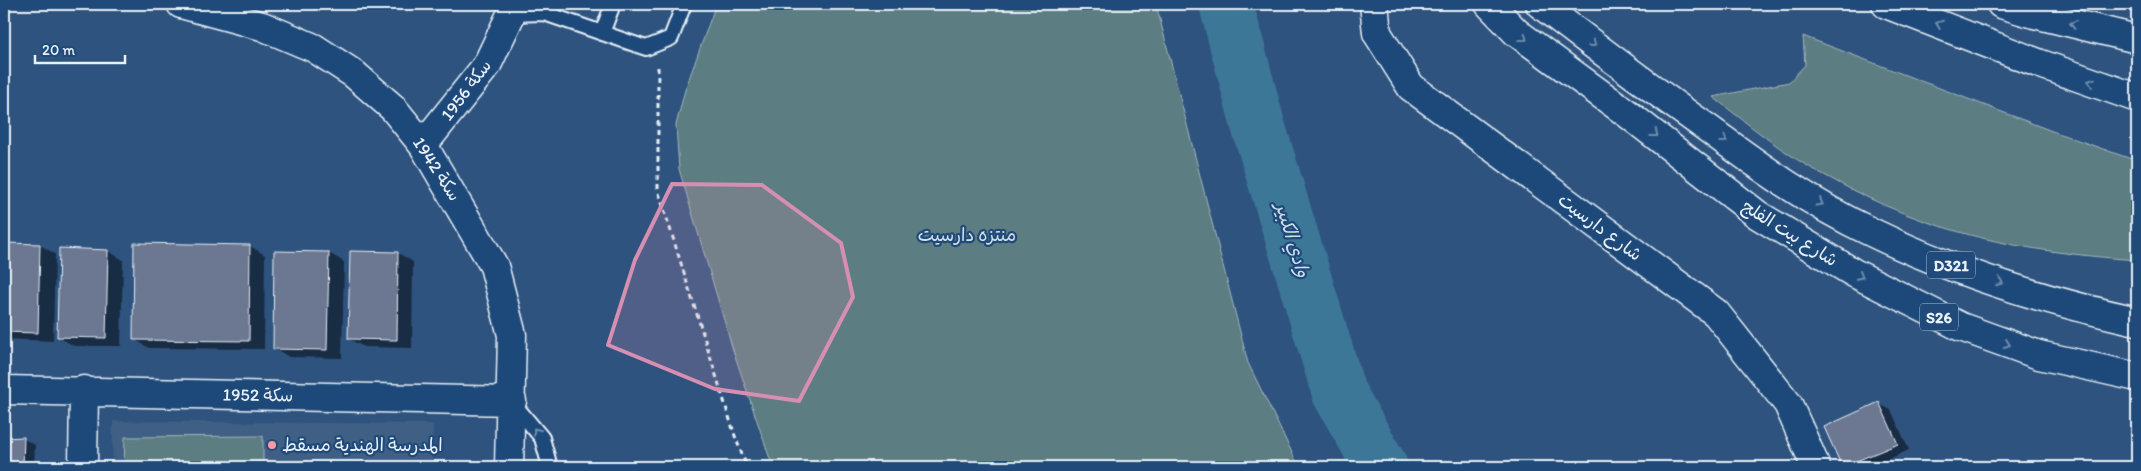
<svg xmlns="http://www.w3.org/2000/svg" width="2141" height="471" font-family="Itim,'Playpen Sans Arabic',sans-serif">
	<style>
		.built { fill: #415e85 }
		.green { fill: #5c7d82; stroke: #a2b7bd }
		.shadow { fill: #0007 }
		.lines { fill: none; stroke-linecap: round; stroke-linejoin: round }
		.river { stroke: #3e7798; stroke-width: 54 }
		.building { fill: #6c7792; stroke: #e8f1f8 }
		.service-casing { stroke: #e8f1f8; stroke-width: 18 }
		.minor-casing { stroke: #e8f1f8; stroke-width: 31 }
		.tertiary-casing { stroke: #e8f1f8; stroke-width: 31 }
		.primary-casing { stroke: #e8f1f8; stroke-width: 31 }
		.path { stroke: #e8f1f8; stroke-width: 3; stroke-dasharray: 5 4; stroke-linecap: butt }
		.service { stroke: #1f4a7a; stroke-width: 14 }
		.minor { stroke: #1f4a7a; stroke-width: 28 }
		.tertiary { stroke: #1f4a7a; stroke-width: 28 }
		.primary { stroke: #1f4a7a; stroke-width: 28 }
		.oneway { stroke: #6f8dac }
		.marked { fill: #d78fb1; fill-opacity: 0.2; stroke: #d78fb1; stroke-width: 4; stroke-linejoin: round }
		.poi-dot { fill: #ff9aa2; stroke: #1f4a7a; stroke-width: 2 }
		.labels { text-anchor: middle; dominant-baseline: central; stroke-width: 4.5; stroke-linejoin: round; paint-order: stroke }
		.shield { fill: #1f4a7a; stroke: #acbfd2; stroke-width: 1 }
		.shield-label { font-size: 16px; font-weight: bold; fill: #e8f1f8 }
		.street-label { font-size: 18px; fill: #e8f1f8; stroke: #1f4a7a }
		.park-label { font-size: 18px; fill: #d3e0e6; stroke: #1f4a7a }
		.poi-label { font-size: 18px; fill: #e8f1f8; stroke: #1f4a7a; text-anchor: start }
		.water-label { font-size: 19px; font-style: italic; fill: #cedfea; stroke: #1f4a7a }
	</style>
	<rect width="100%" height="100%" fill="#2e537f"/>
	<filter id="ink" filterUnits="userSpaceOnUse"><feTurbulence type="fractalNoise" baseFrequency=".02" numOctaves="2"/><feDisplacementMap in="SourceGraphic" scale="10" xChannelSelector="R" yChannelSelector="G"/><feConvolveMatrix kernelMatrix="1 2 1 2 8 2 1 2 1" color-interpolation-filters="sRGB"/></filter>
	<g filter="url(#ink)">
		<!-- built -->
		<path class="built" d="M113 421 433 424 432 467H112Z"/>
		<!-- green -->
		<path class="green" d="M716 4H1156L1248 363 1299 467H777L770 459 733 350 679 169 676 125 685 90Z
			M1803 36 2052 131 2137 161V260C2023 252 1929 234 1828 177 1815 170 1801 163 1789 154 1763 137 1738 116 1713 97L1789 82 1805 65Z
			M263 436V467H124L125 437Z"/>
		<!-- shadow -->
		<path class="shadow" d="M4 245H40L55 254 53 341 4 339Z
			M250 246 265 255 264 349 149 348 134 339Z
			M108 251 123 260 121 346H74L59 337Z
			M351 252 398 253 413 262 412 348 364 347 349 339Z
			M329 253 344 262 342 358 289 357 274 348Z
			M1879 404 1891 410 1909 450 1871 467H1843L1825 427Z
			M4 439H24L35 445 34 467H4Z"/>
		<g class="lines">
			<!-- river -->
			<path class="river" d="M1226 4 1258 125 1339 393 1381 467"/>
		</g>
		<!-- building -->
		<path class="building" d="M4 243 40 244 38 333 4 332Z
			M134 243 250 245 249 341 133 340Z
			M59 248 108 250 106 338 57 337Z
			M274 251 329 252 327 350 273 349Z
			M350 251 398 252 397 340 348 339Z
			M1879 402 1898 444 1842 467 1824 427Z
			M24 437 23 467H4V438Z"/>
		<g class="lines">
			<!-- service casing -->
			<g class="service-casing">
				<path id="service" d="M511 14 544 13 646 48 671 38 684 4
					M602 33 613 4
					M512 402 542 438 550 467"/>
			</g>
			<!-- minor casing -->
			<g class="minor-casing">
				<path id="minor" d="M181 4 262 26 314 48 354 74 393 108 423 145 494 266 512 335 509 467
					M423 145 487 65 516 4
					M4 390 512 401
					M83 467 84 390"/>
			</g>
			<!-- tertiary casing -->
			<g class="tertiary-casing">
				<path id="tertiary" d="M1374 4 1377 33 1411 87 1716 313 1788 404 1816 467"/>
			</g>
			<!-- primary casing -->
			<g class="primary-casing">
				<path id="primary" d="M1489 4 1516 32 1628 114 1758 215 1854 273 1961 327 2039 355 2137 377
					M1540 4C1596 47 1652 89 1710 130 1760 167 1812 204 1869 231 1953 272 2046 301 2137 321
					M1886 4 2038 63 2137 98
					M2001 4 2034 14 2137 39"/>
			</g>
			<!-- path -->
			<path class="path" d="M658 67V190L736 439 747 467"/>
			<!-- service -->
			<use href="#service" class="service"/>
			<!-- minor -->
			<use href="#minor" class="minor"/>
			<!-- tertiary -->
			<use href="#tertiary" class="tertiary"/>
			<!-- primary -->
			<use href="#primary" class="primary"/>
		</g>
		<!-- one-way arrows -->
		<defs><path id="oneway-chevron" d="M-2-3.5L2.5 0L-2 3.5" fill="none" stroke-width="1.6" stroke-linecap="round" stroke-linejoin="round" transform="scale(1.25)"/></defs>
		<g class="oneway">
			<use href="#oneway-chevron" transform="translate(1939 24) rotate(-159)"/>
			<use href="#oneway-chevron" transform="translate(2073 24) rotate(-166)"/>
			<use href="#oneway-chevron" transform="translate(1524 38) rotate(36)"/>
			<use href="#oneway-chevron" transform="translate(1593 44) rotate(37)"/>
			<use href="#oneway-chevron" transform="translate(2091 82) rotate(-161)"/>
			<use href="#oneway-chevron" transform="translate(1655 134) rotate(38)"/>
			<use href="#oneway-chevron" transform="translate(1724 140) rotate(36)"/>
			<use href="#oneway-chevron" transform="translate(1820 203) rotate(30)"/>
			<use href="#oneway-chevron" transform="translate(1860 276) rotate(28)"/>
			<use href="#oneway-chevron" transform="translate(2000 282) rotate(19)"/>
			<use href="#oneway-chevron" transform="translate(2007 344) rotate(19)"/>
			<use href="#oneway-chevron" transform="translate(536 431) rotate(-129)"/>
		</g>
	</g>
	<!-- marked area -->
	<path class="marked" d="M672 184 762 185 841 243 853 297 799 401 715 389 608 345 635 260Z"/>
	<!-- markers -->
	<circle class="poi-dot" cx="272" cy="445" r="5"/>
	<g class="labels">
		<!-- shield labels -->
		<g class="shield">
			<rect x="1927" y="251.5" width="48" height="27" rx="4"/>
			<rect x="1920" y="303.5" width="38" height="27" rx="4"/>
		</g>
		<g class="shield-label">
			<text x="1951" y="265">D321</text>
			<text x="1939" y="317">S26</text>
		</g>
		<!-- street labels -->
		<g class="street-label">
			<text transform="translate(466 90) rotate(-53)">سكة 1956</text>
			<text transform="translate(437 169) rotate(57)">سكة 1942</text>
			<text transform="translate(1600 227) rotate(37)">شارع دارسيت</text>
			<text transform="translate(1790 233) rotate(32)">شارع بيت الفلج</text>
			<text transform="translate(258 395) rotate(1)">سكة 1952</text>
		</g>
		<!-- park labels -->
		<g class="park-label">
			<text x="967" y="235">منتزه دارسيت</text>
		</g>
		<!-- poi labels -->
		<g class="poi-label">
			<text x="282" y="445">المدرسة الهندية مسقط</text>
		</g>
		<!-- water labels -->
		<g class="water-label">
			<text transform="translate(1293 240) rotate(73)">وادي الكبير</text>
		</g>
	</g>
	<!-- margin -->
	<rect width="2141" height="471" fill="none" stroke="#1f4a7a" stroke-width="20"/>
	<rect x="10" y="10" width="2121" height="451" fill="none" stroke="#e8f1f8" stroke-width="2" filter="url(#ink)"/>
	<!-- scale -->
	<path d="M35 55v8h90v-8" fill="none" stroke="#e8f1f8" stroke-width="2.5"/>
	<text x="42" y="55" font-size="15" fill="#e8f1f8" stroke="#1f4a7a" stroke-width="4" paint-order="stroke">20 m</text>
</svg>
